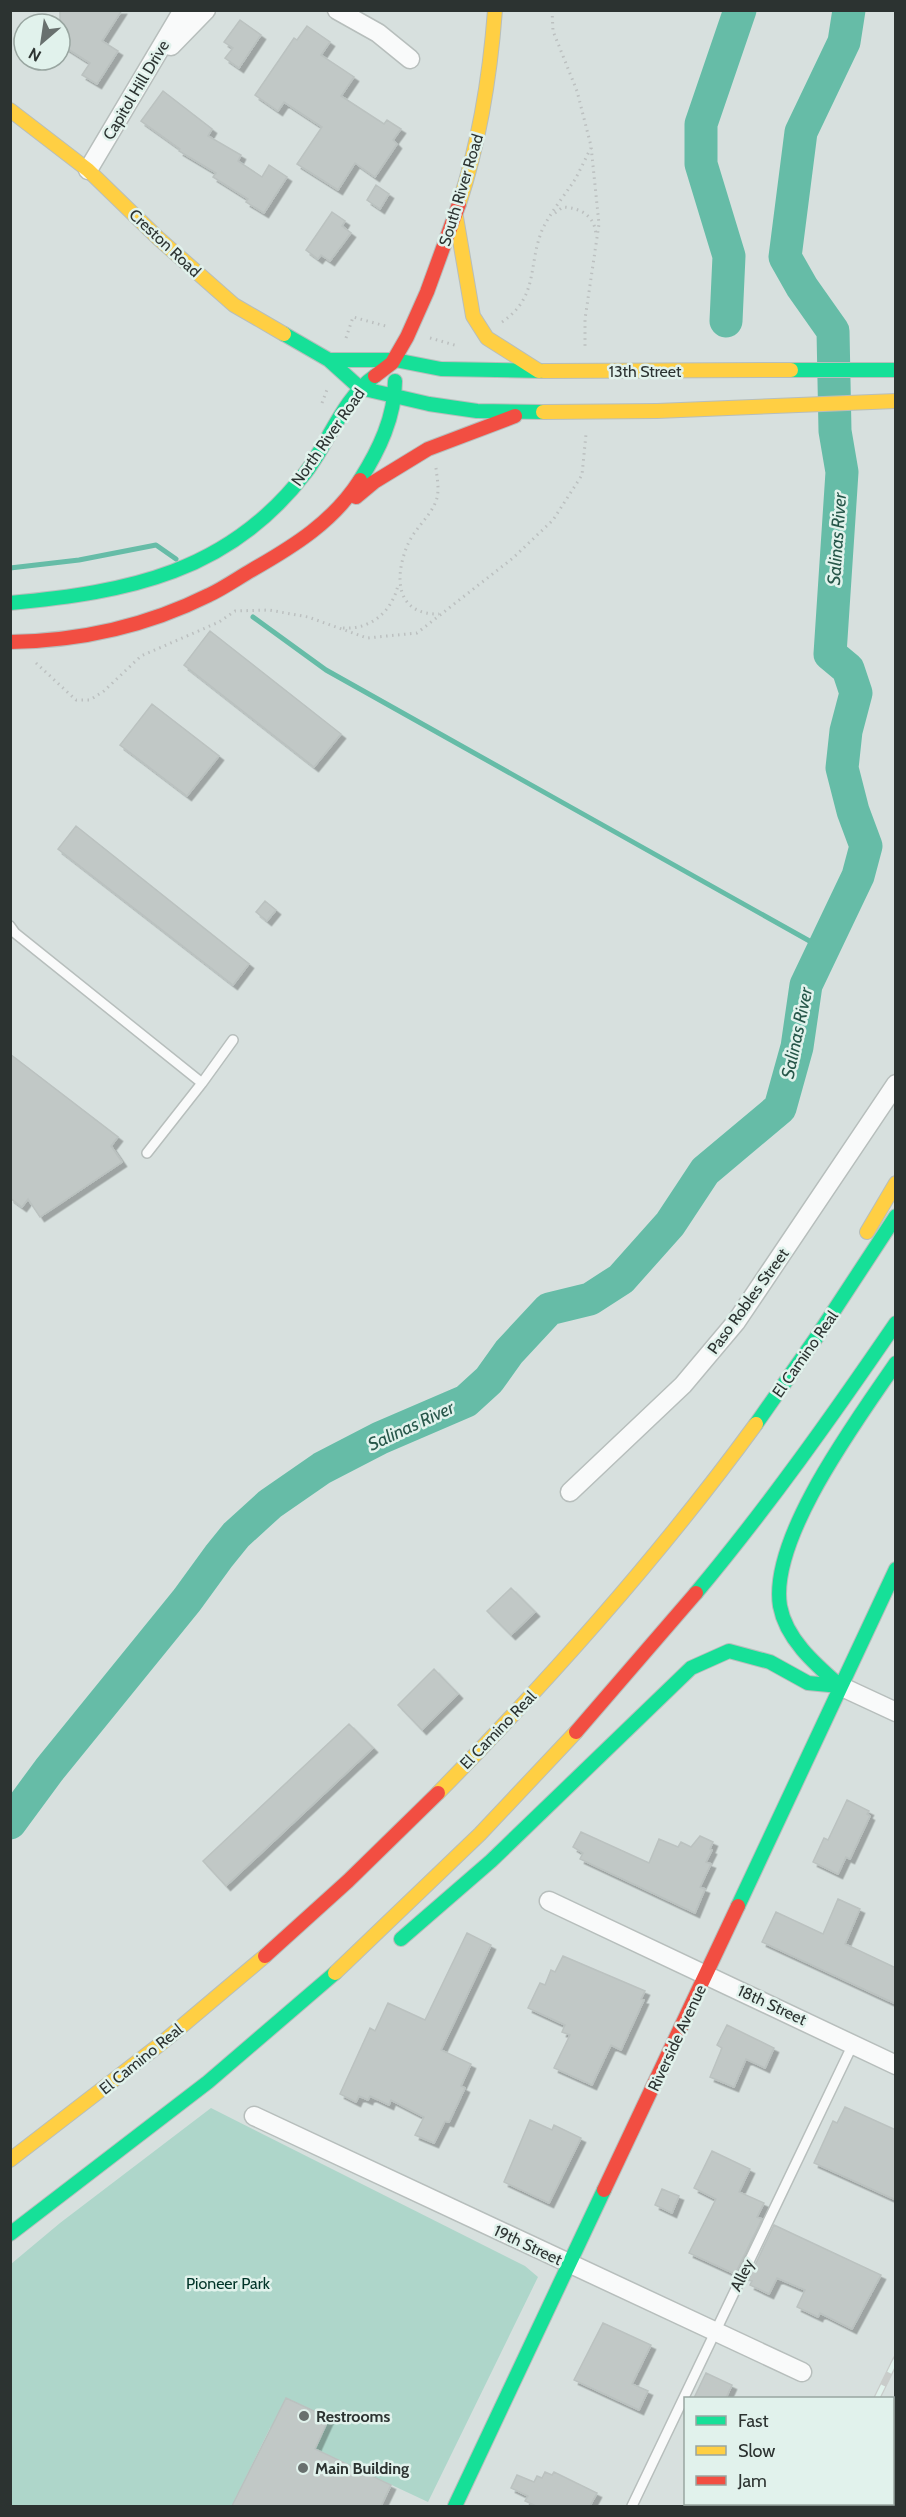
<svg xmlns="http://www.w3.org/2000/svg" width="906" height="2517" font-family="Cabin,sans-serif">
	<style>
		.green { fill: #aed6ca }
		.water { fill: url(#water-ripples) }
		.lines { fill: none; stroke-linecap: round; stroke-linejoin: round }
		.stream { stroke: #66bca7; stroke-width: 5 }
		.river { stroke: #66bca7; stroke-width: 33 }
		.building { fill: #c1c8c6; stroke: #bbc2c0; stroke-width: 1.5; filter: url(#shadow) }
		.lane-casing { stroke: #b7bebc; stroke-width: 12 }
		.street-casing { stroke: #b7bebc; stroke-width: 21 }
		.fast-casing { stroke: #b7bebc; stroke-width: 16 }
		.slow-casing { stroke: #b7bebc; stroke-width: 16 }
		.jam-casing { stroke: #b7bebc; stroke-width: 16 }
		.path { stroke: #bcc0c0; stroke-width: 3; stroke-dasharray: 1.5 4.5; stroke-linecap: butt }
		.lane { stroke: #f9fafa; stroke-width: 9 }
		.street { stroke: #f9fafa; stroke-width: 18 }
		.fast { stroke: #16e098; stroke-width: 14 }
		.slow { stroke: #ffcf43; stroke-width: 14 }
		.jam { stroke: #f24e42; stroke-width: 14 }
		.rail-casing { stroke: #c9ccca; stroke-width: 7 }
		.rail { stroke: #e1f2ec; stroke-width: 4.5; stroke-dasharray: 14; stroke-linecap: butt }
		.slow-bridge-casing { stroke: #b7bebc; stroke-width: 16; stroke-linecap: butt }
		.slow-bridge { stroke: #ffcf43; stroke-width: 14 }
		.poi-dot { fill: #68706e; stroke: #e1f2ec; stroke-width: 2 }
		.labels { text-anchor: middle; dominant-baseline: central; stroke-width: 5; stroke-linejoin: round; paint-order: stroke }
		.street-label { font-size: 16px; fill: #2c3331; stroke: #e1f2ec }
		.park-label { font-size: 16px; fill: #003428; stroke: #e1f2ec }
		.poi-label { font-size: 16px; font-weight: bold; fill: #2c3331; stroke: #e1f2ec; text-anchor: start }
		.water-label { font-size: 18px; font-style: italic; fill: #27574a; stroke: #e1f2ec }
	</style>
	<defs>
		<pattern id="water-ripples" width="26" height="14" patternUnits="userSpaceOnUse" patternTransform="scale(1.5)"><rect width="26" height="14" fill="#66bca7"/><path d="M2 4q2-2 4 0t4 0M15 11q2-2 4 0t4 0" fill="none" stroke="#549989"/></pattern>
		<filter id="shadow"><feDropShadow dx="4.5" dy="4.5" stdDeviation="0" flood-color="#0004"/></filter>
	</defs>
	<rect width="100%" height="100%" fill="#d7e0de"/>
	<!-- green -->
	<path class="green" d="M211 2108 525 2266 538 2277 428 2502 270 2428 232 2506H11V2264L60 2223Z"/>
	<!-- water -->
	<path class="water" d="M322 1468 302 1501 243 1535 227 1533 230 1520 278 1482Z"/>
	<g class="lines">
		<!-- stream -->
		<path class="stream" d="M10 568 79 560 156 545 176 559
			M253 617 326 670 822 948"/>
		<!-- river -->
		<path class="river" d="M726 321 729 256 701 164V124L740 10
			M10 1823 49 1770 187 1600 219 1556 236 1535 270 1504 322 1468 380 1438 466 1401 489 1380 509 1352 549 1309 590 1299 621 1279 670 1224 705 1171 780 1108 797 1047 806 985 858 876 866 846 853 811 842 768 846 731 856 693 848 669 830 654 842 472 835 431 833 331 802 287 785 257 801 132 844 42 849 10"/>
	</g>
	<!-- building -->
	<path class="building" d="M60 10H122L102 41 118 51 97 84 82 75 90 63 60 44Z
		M240 20 261 35 239 68 225 58 233 48 224 42Z
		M307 26 330 42 321 55 354 77 341 96 384 124 387 120 401 129 393 140 397 144 375 177 355 163 338 190 297 164 322 127 284 102 278 111 255 95 294 38 297 40Z
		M163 91 212 129 208 136 241 155 238 161 262 177 269 165 287 177 264 213 246 202 248 199 213 177 216 173 179 151 180 149 141 121Z
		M376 185 389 194 380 209 367 200Z
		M332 212 345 221 342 226 351 233 330 261 321 255 318 259 306 250Z
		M210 631 341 734 314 767 184 665Z
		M152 704 219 756 187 796 120 745Z
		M76 826 249 964 233 985 58 849Z
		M265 901 276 910 267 921 256 912Z
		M10 1054 118 1137 111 1146 122 1162 40 1217 28 1199 22 1207 10 1198Z
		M511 1588 535 1612 511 1635 487 1611Z
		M434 1669 458 1694 422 1730 398 1705Z
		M349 1724 373 1748 226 1886 203 1861Z
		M847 1800 869 1811 867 1814 870 1816 850 1859 846 1857 838 1874 813 1862 824 1838 828 1840Z
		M581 1832 649 1863 659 1839 678 1847 681 1842 691 1847 700 1836 713 1842 710 1849 712 1850 706 1862 711 1864 700 1887 705 1889 695 1913 580 1859 583 1853 573 1847Z
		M838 1899 860 1909 845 1944 896 1968V2004L762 1942 776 1912 823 1934Z
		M467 1933 491 1945 441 2050 471 2064 461 2086 465 2088 449 2122 445 2121 434 2143 415 2135 424 2117 391 2100 389 2105 370 2096 368 2100 359 2096 356 2102 340 2094 370 2028 375 2031 388 2003 425 2020Z
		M563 1956 645 1991 641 1999 644 2000 621 2050 611 2045 592 2085 554 2068 570 2035 562 2032 565 2025 528 2008 540 1983 545 1985 551 1970 555 1972Z
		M727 2025 774 2048 765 2068 746 2059 734 2087 710 2077 722 2048 717 2045Z
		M845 2107 896 2130V2200L814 2163 833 2121 837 2123Z
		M530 2120 552 2130 554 2125 581 2138 549 2203 504 2182Z
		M712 2151 750 2169 739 2192 764 2203 757 2217 762 2219 735 2274 689 2253 716 2199 694 2188Z
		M662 2189 679 2196 672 2213 655 2205Z
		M774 2225 881 2275 852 2329 820 2313 818 2317 797 2307 805 2290 777 2278 769 2294 750 2285 752 2281 748 2280Z
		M603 2323 651 2345 632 2384 648 2391 639 2410 574 2380Z
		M706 2373 732 2385 726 2398H694Z
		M286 2398 329 2418 315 2449 391 2485 381 2506H232Z
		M545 2472 552 2475 554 2472 597 2493 590 2506H536L525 2501 528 2496 511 2488 517 2475 534 2482 537 2476 542 2478Z"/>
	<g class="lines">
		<!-- lane casing -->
		<g class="lane-casing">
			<path id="lane" d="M10 926 15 933 202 1083 147 1153
				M202 1083 233 1040
				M632 2506 853 2044"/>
		</g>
		<!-- street casing -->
		<g class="street-casing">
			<path id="street" d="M337 10 378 33 410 59
				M171 46 206 10
				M88 170 183 10
				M570 1492 683 1385 736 1322 896 1084
				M840 1686 896 1712
				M549 1901 896 2065
				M254 2116 802 2372"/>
		</g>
		<!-- fast casing -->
		<g class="fast-casing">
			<path id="fast" d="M284 334 329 360 360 388 429 404 477 411 543 412
				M329 360H395L441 369 543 371
				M791 370H896
				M360 480C379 450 395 417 395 381
				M10 603C128 592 229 573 306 472 329 442 343 398 375 376
				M756 1424 816 1338 896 1216
				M696 1593C768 1507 833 1415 896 1323
				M839 1685C815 1664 786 1639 780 1606 769 1538 858 1419 896 1363
				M738 1906 896 1569
				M401 1939 491 1861 691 1668 729 1651 770 1662 808 1683 840 1686
				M10 2234 208 2082 335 1973
				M455 2506 604 2190"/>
		</g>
		<!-- slow casing -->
		<g class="slow-casing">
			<path id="slow" d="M10 110 88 170 158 238 234 305 284 334
				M459 204C480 140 490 77 495 10
				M456 217 473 316 487 338 539 371
				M657 411 896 401
				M867 1232 896 1183
				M438 1793C553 1676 659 1557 756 1424
				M335 1973 480 1834 576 1732
				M10 2160 163 2042 265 1956"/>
		</g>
		<!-- jam casing -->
		<g class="jam-casing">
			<path id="jam" d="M375 376 392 363 407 337 427 292 459 204
				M356 497 374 482 428 449 515 416
				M10 642C79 641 147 626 209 595 224 588 238 578 252 570 294 546 333 522 360 480
				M576 1732 696 1593
				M265 1956 348 1881 438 1793
				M604 2190 738 1906"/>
		</g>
		<!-- path -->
		<path class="path" d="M552 10 553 31 577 91 591 146 599 224 585 319V349
			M555 213 563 207C581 208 595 216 596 235
			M502 322C540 296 527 265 543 228 551 212 564 196 574 181 580 171 585 159 591 148
			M346 338 353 317 389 327
			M430 338 458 346
			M322 403 328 387
			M436 468C437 479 440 490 436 501 430 517 415 528 408 544 394 576 395 615 439 614
			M343 628C370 630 392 612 398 585
			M36 663 76 700H90L104 691 141 656 219 622 235 611 269 610 308 617 367 638 417 633 513 558 553 520 582 475 586 434"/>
		<!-- lane -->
		<use href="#lane" class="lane"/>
		<!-- street -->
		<use href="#street" class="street"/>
		<!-- fast -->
		<use href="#fast" class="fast"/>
		<!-- slow -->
		<use href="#slow" class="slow"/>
		<!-- jam -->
		<use href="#jam" class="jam"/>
		<!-- rail casing -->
		<g class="rail-casing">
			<path id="rail" d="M877 2398 896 2359
				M826 2506 827 2504"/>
		</g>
		<!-- rail -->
		<use href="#rail" class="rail"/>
		<!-- slow-bridge casing -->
		<g class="slow-bridge-casing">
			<path id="slow-bridge" d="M543 371 791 370
				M543 412 657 411"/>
		</g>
		<!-- slow-bridge -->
		<use href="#slow-bridge" class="slow-bridge"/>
	</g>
	<!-- markers -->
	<g class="poi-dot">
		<circle cx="304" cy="2416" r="6"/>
		<circle cx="303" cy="2468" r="6"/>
	</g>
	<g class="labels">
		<!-- street labels -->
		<g class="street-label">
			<text transform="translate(136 90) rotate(-59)">Capitol Hill Drive</text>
			<text transform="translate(461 190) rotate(-73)">South River Road</text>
			<text transform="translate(165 243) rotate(43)">Creston Road</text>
			<text x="645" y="371">13th Street</text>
			<text transform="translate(328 437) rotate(-55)">North River Road</text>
			<text transform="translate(748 1301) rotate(-54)">Paso Robles Street</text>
			<text transform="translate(805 1354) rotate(-55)">El Camino Real</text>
			<text transform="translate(498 1730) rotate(-46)">El Camino Real</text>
			<text transform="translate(772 2005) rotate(25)">18th Street</text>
			<text transform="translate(677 2038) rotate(-65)">Riverside Avenue</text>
			<text transform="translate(141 2059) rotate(-39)">El Camino Real</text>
			<text transform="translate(528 2245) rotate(25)">19th Street</text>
			<text transform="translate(742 2275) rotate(-64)">Alley</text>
		</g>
		<!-- park labels -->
		<g class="park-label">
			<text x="228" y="2283">Pioneer Park</text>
		</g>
		<!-- poi labels -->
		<g class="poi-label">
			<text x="316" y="2416">Restrooms</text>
			<text x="315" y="2468">Main Building</text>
		</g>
		<!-- water labels -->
		<g class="water-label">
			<text transform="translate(837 539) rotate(-86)">Salinas River</text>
			<text transform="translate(797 1033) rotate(-78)">Salinas River</text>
			<text transform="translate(411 1426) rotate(-25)">Salinas River</text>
		</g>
	</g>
	<!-- border -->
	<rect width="906" height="2517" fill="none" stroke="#2c3331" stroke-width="24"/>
	<!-- legend -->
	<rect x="684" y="2397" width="210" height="108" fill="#e1f2ec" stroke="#99a6a1" stroke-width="1.5"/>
	<rect x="696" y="2416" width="30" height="9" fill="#16e098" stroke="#99a6a1" stroke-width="1.5"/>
	<text x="738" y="2427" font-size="18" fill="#2c3331">Fast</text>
	<rect x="696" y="2446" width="30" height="9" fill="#ffcf43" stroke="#99a6a1" stroke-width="1.5"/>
	<text x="738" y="2457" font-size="18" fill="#2c3331">Slow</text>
	<rect x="696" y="2476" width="30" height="9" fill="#f24e42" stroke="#99a6a1" stroke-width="1.5"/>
	<text x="738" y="2487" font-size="18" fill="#2c3331">Jam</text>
	<!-- north arrow -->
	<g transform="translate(42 42) rotate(209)"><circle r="28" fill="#e1f2ec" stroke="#99a6a1" stroke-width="1.5"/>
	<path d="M0-4.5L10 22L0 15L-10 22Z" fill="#68706e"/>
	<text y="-9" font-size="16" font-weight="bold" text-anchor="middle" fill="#2c3331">N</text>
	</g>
</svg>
